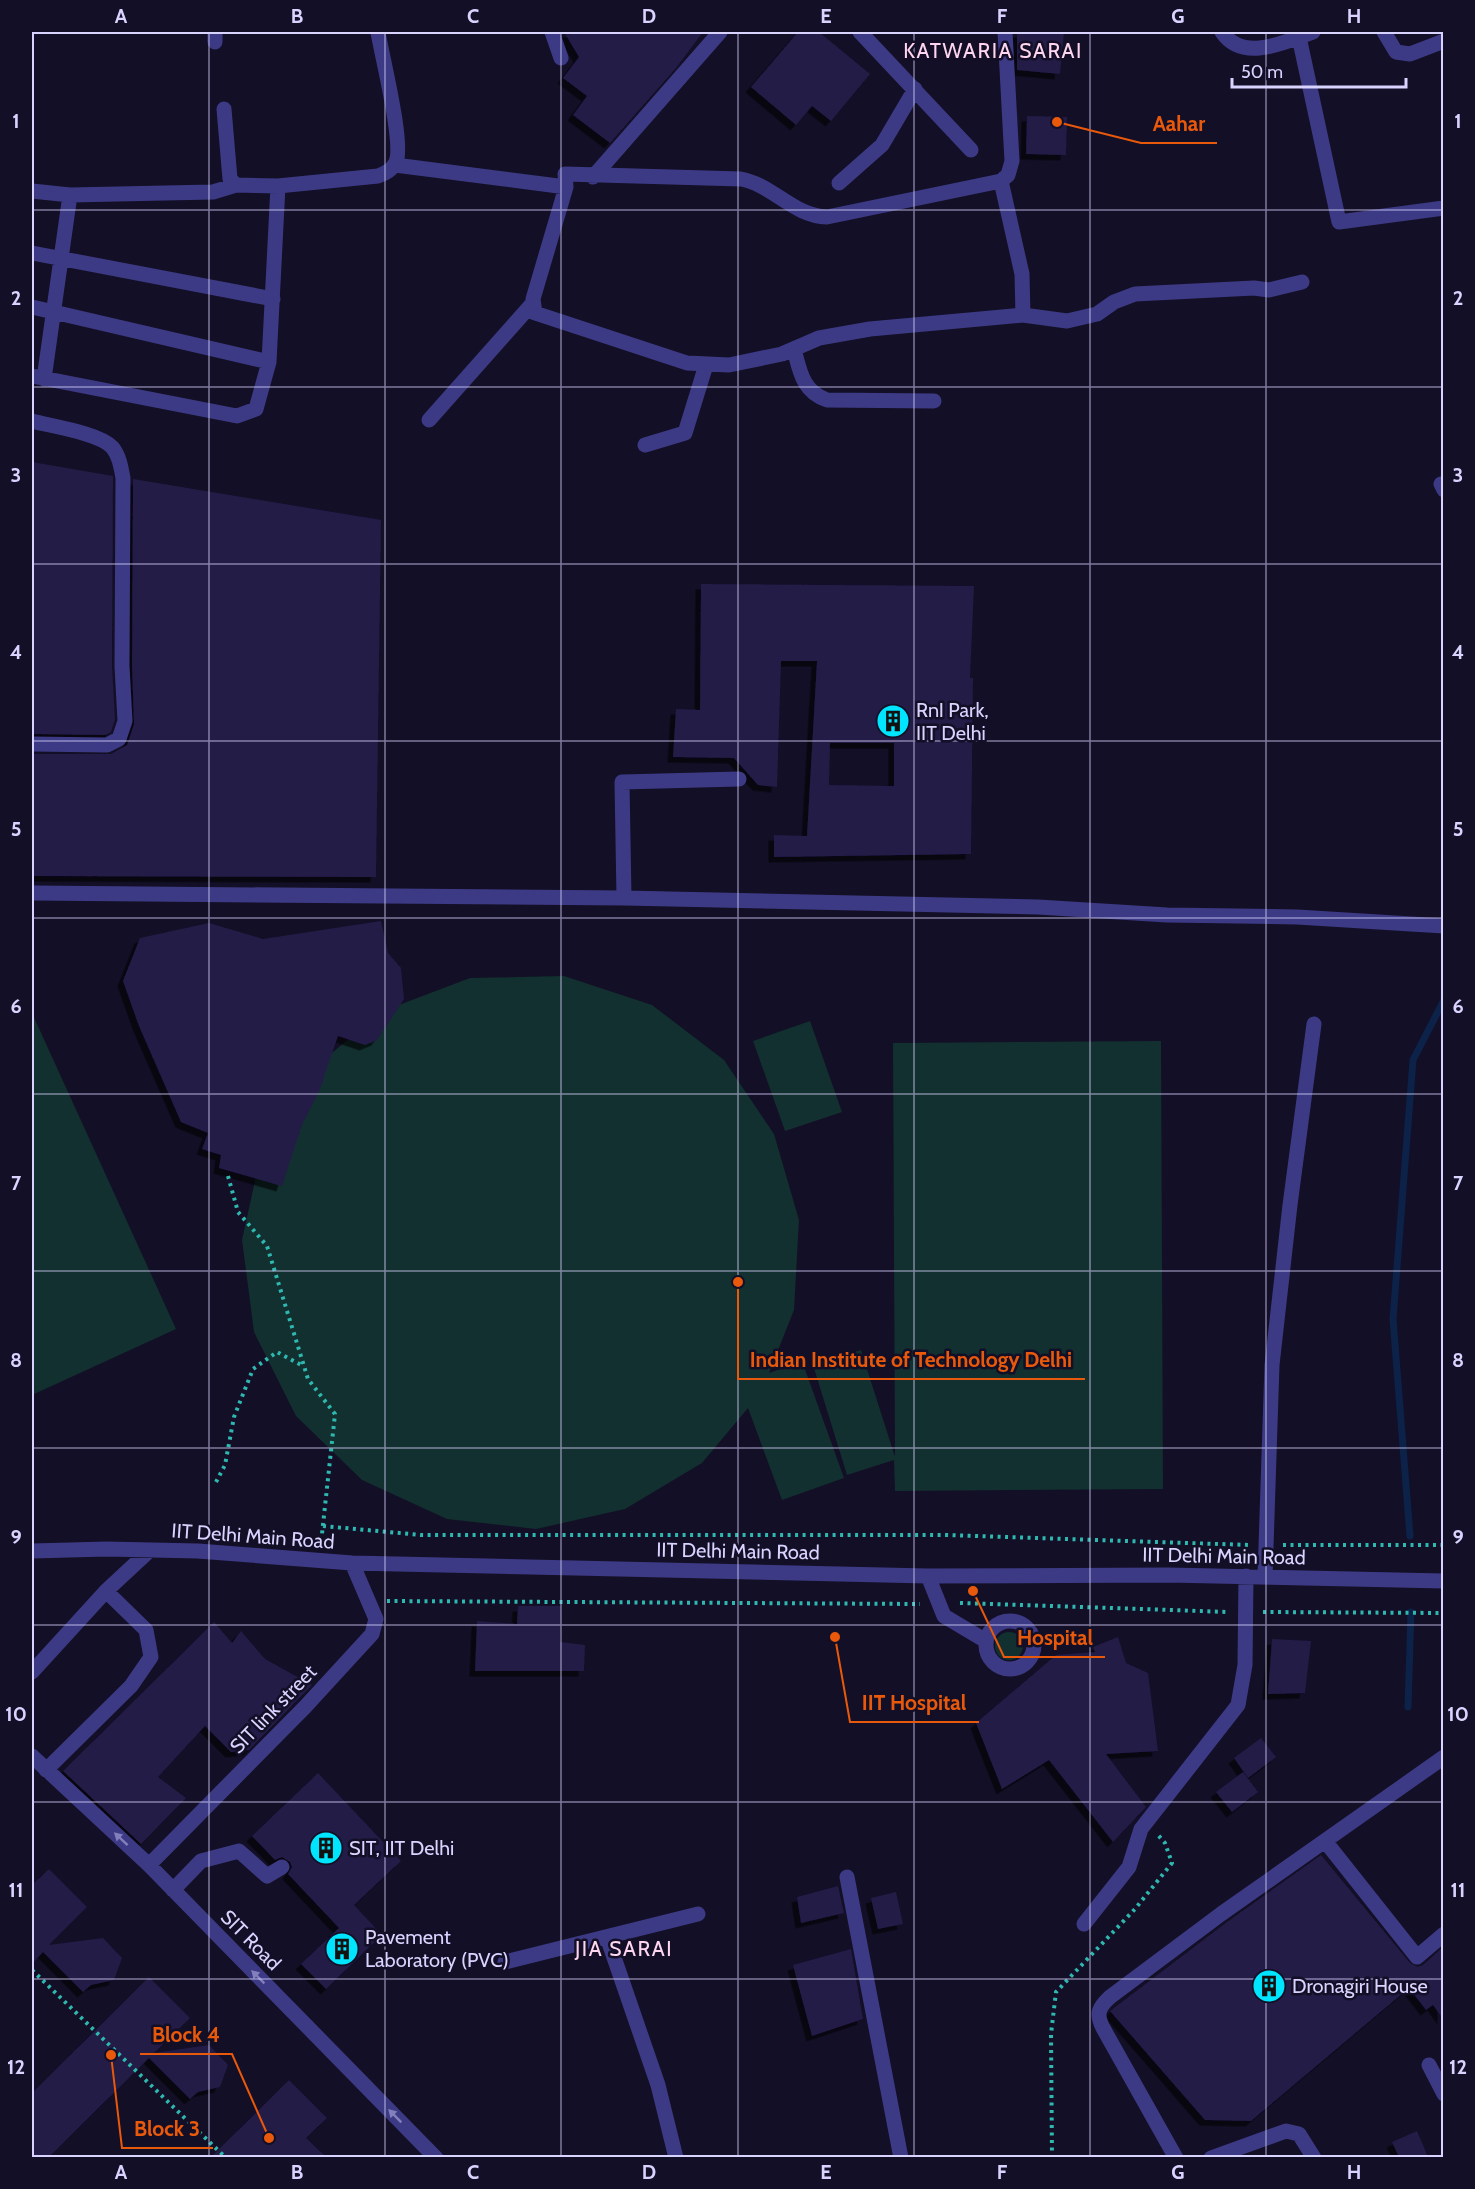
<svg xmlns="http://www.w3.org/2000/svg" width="1475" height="2189" font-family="Cabin,sans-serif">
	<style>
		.green { fill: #12302f }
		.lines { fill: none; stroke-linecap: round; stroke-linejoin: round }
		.stream { stroke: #0c2248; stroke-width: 7 }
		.building { fill: #241b47; fill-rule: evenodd; filter: url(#shadow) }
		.path { stroke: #2fb8b0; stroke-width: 4; stroke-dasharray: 3 4.5; stroke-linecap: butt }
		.minor { stroke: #3d3a85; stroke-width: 15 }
		.oneway { fill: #837fbc }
		.grid { fill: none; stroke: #d9d4ff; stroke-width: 1.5; stroke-opacity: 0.55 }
		.labels { text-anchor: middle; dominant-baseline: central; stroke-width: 5; stroke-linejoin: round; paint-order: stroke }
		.poi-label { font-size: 20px; fill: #d9d4ff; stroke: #130f26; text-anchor: start }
		.street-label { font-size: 20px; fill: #d9d4ff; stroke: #130f26 }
		.neighbourhood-label { font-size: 21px; letter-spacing: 1.5px; fill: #ffd6f0; stroke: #130f26 }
		.leader { fill: none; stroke: #e8590c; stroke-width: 2 }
		.callout-dot { fill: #e8590c; stroke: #130f26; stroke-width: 2 }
		.callout-label { font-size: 21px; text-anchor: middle; font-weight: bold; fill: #e8590c; stroke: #130f26; stroke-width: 5; stroke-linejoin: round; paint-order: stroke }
		.neatline { fill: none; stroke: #d9d4ff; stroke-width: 2 }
		.grid-label { font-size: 20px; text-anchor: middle; font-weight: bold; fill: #d9d4ff }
	</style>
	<defs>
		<filter id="shadow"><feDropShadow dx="-5.5" dy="5.5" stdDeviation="0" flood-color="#0009"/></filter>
	</defs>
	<rect width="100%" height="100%" fill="#130f26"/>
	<!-- green -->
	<path class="green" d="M564 976 652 1005 724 1060 774 1134 799 1220 794 1310 769 1373 802 1361 844 1478 782 1500 748 1408 702 1463 625 1509 536 1529 447 1519 362 1480 296 1416 254 1332 242 1240 262 1149 311 1070 383 1011 470 978Z
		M32 1013 176 1329 32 1395V1012Z
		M810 1021 842 1112 785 1131 753 1041Z
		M1161 1041 1163 1489 895 1491 894 1460 847 1475 813 1365 861 1350 895 1457 893 1043Z
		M995 1646a14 14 0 1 1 28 0a14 14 0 1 1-28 0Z"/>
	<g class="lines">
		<!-- stream -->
		<path class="stream" d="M1410 1536 1393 1319 1413 1060 1444 1000
			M1408 1707 1411 1612"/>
	</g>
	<!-- building -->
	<path class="building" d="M564 32H703L676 68 610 143 573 115 587 96 563 78 579 57Z
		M798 32H819L870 74 831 121 812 106 796 125 751 87Z
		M1017 32H1064L1060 74 1017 70Z
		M1027 116 1067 117 1066 155 1026 154Z
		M32 462 113 476 112 666 115 720 111 732 105 735 32 734Z
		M133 479 381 520 376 877 32 876V754H111L127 745 134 724 132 666Z
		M701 584 974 586 970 678H973L971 854 774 857V835L807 836 817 661H781L777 787 758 785 734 758 673 757 676 709 700 710ZM830 743H894V786L829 785Z
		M381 921 388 953 401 968 404 999 377 1040 365 1045 338 1036 320 1089 302 1125 282 1186 219 1168 221 1155 202 1149 208 1133 181 1122 139 1026 123 981 140 938 209 923 263 939Z
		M518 1606H561L560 1642 585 1645 584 1671H475L477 1621 517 1624Z
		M214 1622 232 1643 241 1631 265 1659 312 1685 249 1750 231 1752 205 1726 158 1777 186 1798 141 1844 63 1771Z
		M1118 1637 1126 1663 1148 1673 1158 1751 1106 1754 1146 1807 1113 1842 1049 1760 1002 1789 976 1723 1056 1655 1095 1652 1093 1647Z
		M1272 1639 1311 1641 1305 1693 1268 1694Z
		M1261 1738 1276 1757 1248 1778 1234 1758Z
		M1243 1772 1258 1792 1232 1812 1216 1792Z
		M318 1773 401 1861 354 1905 382 1935 326 1989 301 1964 339 1928 288 1874 292 1867 290 1862 282 1857 275 1860 252 1836Z
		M1321 1855 1410 1963 1418 1967 1423 1965 1443 1947V2019L1433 2005 1426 2010 1409 1988 1251 2121 1205 2120 1110 2011 1227 1922Z
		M49 1869 87 1907 49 1945 103 1938 122 1958 114 1980 91 1985 83 1992 43 1952 32 1964V1885Z
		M838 1886 844 1913 801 1923 797 1897Z
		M896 1892 903 1924 878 1929 871 1898Z
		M851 1949 863 2019 812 2036 793 1965Z
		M149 1977 190 2018 154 2053 209 2045 228 2065 220 2087 198 2092 190 2099 149 2058 49 2157H32V2093Z
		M289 2080 327 2118 306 2138 326 2157H211Z
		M1417 2131 1428 2157H1399L1392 2142Z"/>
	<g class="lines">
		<!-- path -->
		<path class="path" d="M228 1176 238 1212 267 1246 308 1379 335 1414 321 1543
			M216 1482 225 1465 234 1417 253 1369 277 1352 303 1366
			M323 1526 421 1535H946L1249 1545
			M1283 1545H1444
			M387 1601 920 1604
			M960 1603 1229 1612
			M1263 1612 1444 1613
			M32 1970 226 2158
			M1052 2158 1051 2034 1056 1992 1135 1909 1172 1863 1165 1843 1158 1835"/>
		<!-- minor -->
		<path class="minor" d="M552 32 561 58
			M860 32 971 150
			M1005 32 1012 161 1008 175 1001 181 827 217C793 216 773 185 741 179L565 174 566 187 533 299 535 313 687 363 729 365 782 354 819 338 870 329 1023 315 1067 321 1097 314 1114 302 1135 294 1254 288 1269 290 1302 282
			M1222 32C1243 63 1285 42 1313 32
			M1384 32 1396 52 1410 54 1444 41
			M1299 37 1339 222 1444 208
			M215 42V32
			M224 109 230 179 236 185 278 186 378 176C386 173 392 170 396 162 404 143 382 57 378 32
			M395 165 566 187
			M593 177 720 32
			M1001 181 1022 274 1023 315
			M839 183 882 145 915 89
			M32 191 70 195 213 192 236 185
			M32 253 273 299
			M32 307 269 362
			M794 349C800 372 803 392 827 400L934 401
			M32 376 237 416 256 409 269 362 278 186
			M44 379 70 195
			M429 420 532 304
			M32 421C50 426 99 433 112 447 119 455 121 467 123 478L122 666 125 721 119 739 107 745 32 744
			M645 445 685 433 706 365
			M1441 484 1444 490
			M32 893 624 898 1038 907 1167 915 1297 917 1444 926
			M624 898 622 782 739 779
			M32 1551 107 1549 198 1551 352 1563 928 1576 1169 1575 1444 1581
			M928 1576 944 1616 986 1641
			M1265 1577 1272 1365 1290 1205 1314 1024
			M986 1645a24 24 0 1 1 48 0a24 24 0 1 1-48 0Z
			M32 1672 106 1591 149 1551
			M32 1756 149 1865 436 2158
			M46 1770 131 1686 151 1657 146 1630 106 1591
			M1325 1841 1417 1957 1444 1934
			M149 1865 305 1707 372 1634 376 1619 352 1563
			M847 1877 901 2158
			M173 1890 201 1861 239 1851 267 1876 282 1867
			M1084 1924 1129 1867 1141 1829 1238 1705 1245 1665 1246 1576
			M607 1937 658 2085 676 2158
			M505 1962 698 1914
			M1429 2065 1444 2094
			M1176 2158 1103 2028C1096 2014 1098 2008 1110 1997L1221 1914 1444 1757
			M1211 2158 1286 2131 1299 2134 1314 2158"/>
	</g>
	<!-- one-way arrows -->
	<defs><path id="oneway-solid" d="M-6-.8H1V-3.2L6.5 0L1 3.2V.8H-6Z" transform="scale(1.5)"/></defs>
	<g class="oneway">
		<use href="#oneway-solid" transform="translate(121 1839) rotate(-137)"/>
		<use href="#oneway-solid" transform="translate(258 1977) rotate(-135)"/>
		<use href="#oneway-solid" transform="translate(395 2116) rotate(-135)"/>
	</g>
	<!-- grid -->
	<path class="grid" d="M209 32V2158M385 32V2158M561 32V2158M738 32V2158M914 32V2158M1090 32V2158M1266 32V2158M32 210H1444M32 387H1444M32 564H1444M32 741H1444M32 918H1444M32 1094H1444M32 1271H1444M32 1448H1444M32 1625H1444M32 1802H1444M32 1979H1444"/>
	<!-- icons -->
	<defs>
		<g id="building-disc" transform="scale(1.725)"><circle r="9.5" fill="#00e5ff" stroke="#130f26"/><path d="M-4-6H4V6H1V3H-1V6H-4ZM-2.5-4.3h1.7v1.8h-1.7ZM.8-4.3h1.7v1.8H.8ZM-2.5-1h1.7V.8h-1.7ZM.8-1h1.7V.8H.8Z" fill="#111"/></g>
	</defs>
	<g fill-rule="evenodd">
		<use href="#building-disc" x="893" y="721"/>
		<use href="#building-disc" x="326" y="1848"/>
		<use href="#building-disc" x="342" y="1949"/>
		<use href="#building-disc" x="1269" y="1986"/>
	</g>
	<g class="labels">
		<!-- poi labels -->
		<g class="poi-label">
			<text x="916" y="710">RnI Park,<tspan x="916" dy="23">IIT Delhi</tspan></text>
			<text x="349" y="1848">SIT, IIT Delhi</text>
			<text x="365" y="1937">Pavement<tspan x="365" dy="23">Laboratory (PVC)</tspan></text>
			<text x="1292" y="1986">Dronagiri House</text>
		</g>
		<!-- street labels -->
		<g class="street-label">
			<text transform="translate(253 1536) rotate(4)">IIT Delhi Main Road</text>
			<text transform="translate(738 1551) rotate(1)">IIT Delhi Main Road</text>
			<text transform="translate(1224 1556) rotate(1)">IIT Delhi Main Road</text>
			<text transform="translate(273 1709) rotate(-46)">SIT link street</text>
			<text transform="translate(251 1940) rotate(45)">SIT Road</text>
		</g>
		<!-- neighbourhood labels -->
		<g class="neighbourhood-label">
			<text x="993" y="50">KATWARIA SARAI</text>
			<text x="624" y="1948">JIA SARAI</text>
		</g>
	</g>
	<!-- callouts -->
	<path class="leader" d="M1057 122L1141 143H1217M738 1282L738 1379H1085M973 1591L1004 1657H1105M835 1637L850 1722H979M269 2138L232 2054H140M111 2055L122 2148H213"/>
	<g class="callout-dot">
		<circle cx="1057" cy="122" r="6"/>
		<circle cx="738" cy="1282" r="6"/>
		<circle cx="973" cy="1591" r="6"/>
		<circle cx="835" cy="1637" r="6"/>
		<circle cx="269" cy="2138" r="6"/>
		<circle cx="111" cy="2055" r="6"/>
	</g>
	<g class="callout-label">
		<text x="1179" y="131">Aahar</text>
		<text x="911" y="1367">Indian Institute of Technology Delhi</text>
		<text x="1055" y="1645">Hospital</text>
		<text x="914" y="1710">IIT Hospital</text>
		<text x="186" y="2042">Block 4</text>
		<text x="167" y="2136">Block 3</text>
	</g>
	<!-- border -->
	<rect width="1475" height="2189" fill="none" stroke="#130f26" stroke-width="66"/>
	<!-- scale -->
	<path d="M1232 78v9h174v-9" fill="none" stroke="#d9d4ff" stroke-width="3"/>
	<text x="1241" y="78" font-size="18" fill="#d9d4ff" stroke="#130f26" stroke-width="4.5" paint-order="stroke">50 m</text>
	<rect x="33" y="33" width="1409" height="2123" class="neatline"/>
	<g class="grid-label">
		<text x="121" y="23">A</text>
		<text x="297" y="23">B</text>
		<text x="473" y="23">C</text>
		<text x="649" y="23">D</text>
		<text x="826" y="23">E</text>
		<text x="1002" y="23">F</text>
		<text x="1178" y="23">G</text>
		<text x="1354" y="23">H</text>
		<text x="16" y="128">1</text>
		<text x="1458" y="128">1</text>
		<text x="16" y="305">2</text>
		<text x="1458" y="305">2</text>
		<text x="16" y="482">3</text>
		<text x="1458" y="482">3</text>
		<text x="16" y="659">4</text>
		<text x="1458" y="659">4</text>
		<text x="16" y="836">5</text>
		<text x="1458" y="836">5</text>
		<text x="16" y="1013">6</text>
		<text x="1458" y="1013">6</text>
		<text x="16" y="1190">7</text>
		<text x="1458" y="1190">7</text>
		<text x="16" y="1367">8</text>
		<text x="1458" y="1367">8</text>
		<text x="16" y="1544">9</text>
		<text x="1458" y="1544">9</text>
		<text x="16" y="1721">10</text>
		<text x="1458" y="1721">10</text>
		<text x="16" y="1897">11</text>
		<text x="1458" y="1897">11</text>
		<text x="16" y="2074">12</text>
		<text x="1458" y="2074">12</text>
		<text x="121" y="2179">A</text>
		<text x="297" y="2179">B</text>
		<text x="473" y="2179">C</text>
		<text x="649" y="2179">D</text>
		<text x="826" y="2179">E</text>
		<text x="1002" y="2179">F</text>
		<text x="1178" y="2179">G</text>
		<text x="1354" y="2179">H</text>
	</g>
</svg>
